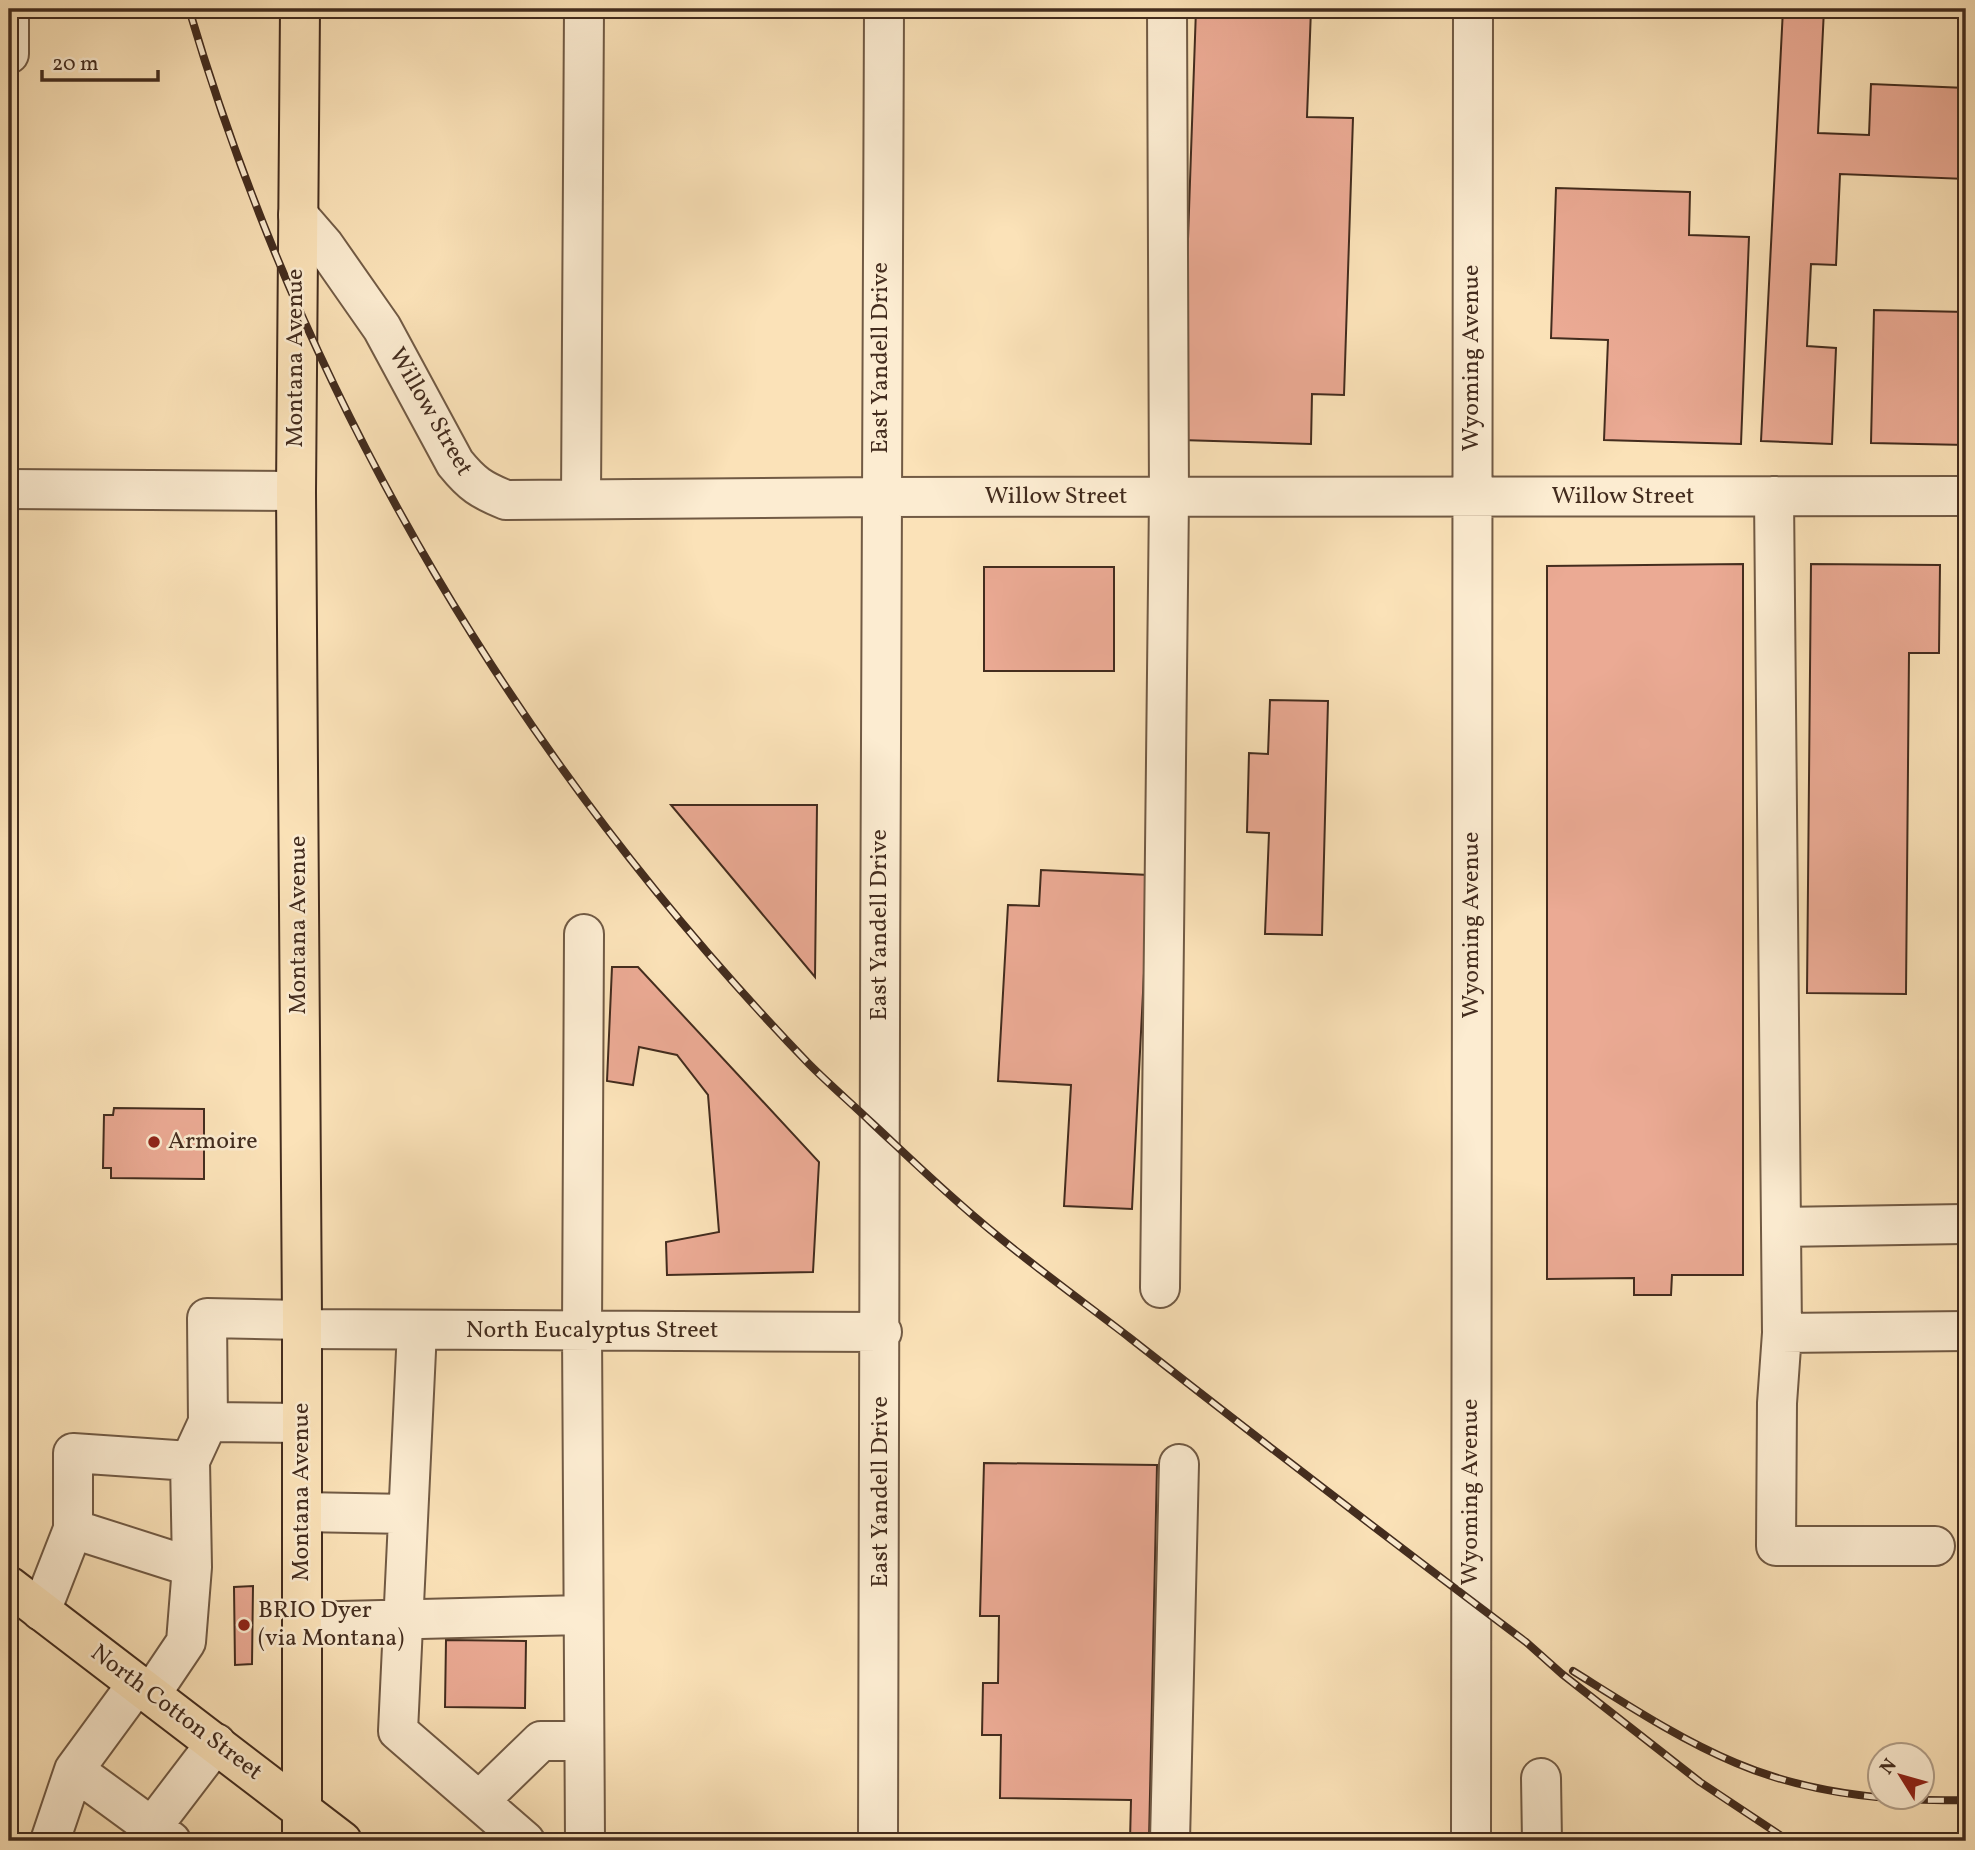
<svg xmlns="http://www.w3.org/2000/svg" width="1975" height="1850" font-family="Vollkorn,serif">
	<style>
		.building { fill: #ebaa94; stroke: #432c1e; stroke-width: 2 }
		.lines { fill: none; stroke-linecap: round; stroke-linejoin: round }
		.minor-casing { stroke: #715a44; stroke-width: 42 }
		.major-casing { stroke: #432c1e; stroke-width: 42 }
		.minor { stroke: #fcecd1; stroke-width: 38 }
		.major { stroke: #fbe2b8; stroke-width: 38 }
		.rail-casing { stroke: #432c1e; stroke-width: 8 }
		.rail { stroke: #fcecd1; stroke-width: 5; stroke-dasharray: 16; stroke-linecap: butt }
		.poi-dot { fill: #8f2418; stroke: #fcecd1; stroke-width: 2.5 }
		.labels { text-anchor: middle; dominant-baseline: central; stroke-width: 5; stroke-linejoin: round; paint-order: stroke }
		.street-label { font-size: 24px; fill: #432c1e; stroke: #fcecd1 }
		.poi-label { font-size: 24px; fill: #432c1e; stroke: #fcecd1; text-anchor: start }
	</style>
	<rect width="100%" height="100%" fill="#fbe2b8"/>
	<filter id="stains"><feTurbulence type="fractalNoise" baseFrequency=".00286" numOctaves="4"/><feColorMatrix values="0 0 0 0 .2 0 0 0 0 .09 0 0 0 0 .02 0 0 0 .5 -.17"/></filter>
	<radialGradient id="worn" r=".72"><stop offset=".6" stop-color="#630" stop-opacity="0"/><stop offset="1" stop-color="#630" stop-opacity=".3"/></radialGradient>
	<!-- building -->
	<path class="building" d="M1196 9H1311L1307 117 1353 118 1344 395 1312 394 1311 444 1181 440Z
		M1783 9H1824L1818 133 1869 135 1871 84 1966 88V179L1840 174 1836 265 1811 264 1807 346 1836 348 1832 444 1761 441Z
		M1556 188 1690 192 1689 235 1749 237 1741 444 1604 440 1608 340 1551 338Z
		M1874 310 1966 312V445L1871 443Z
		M1743 564V1275H1672L1671 1295H1634V1278L1547 1279V566Z
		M1811 564 1940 565 1939 653H1909L1906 994 1807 993Z
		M984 567H1114V671H984Z
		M1270 700 1328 701 1322 935 1265 934 1269 833 1247 832 1249 753 1268 754Z
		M671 805H817L815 977Z
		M1041 870 1149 875 1132 1209 1064 1206 1071 1085 998 1081 1008 905 1039 906Z
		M612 967H638L819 1162 813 1272 667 1275 666 1242 719 1232 708 1095 677 1055 639 1047 633 1085 607 1081Z
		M114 1108 204 1109V1179L111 1178V1168H103L104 1115H113Z
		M984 1463 1157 1465 1149 1841H1130L1131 1800 1000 1798 1001 1735H982L983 1683H998L999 1616H980Z
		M253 1586 252 1664 235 1665 234 1587Z
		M446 1640 526 1641 525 1708 445 1707Z"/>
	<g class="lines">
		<!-- minor casing -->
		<g class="minor-casing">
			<path id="minor" d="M9 54V9
				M298 215 324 245 382 328 455 463C472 484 481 490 506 500L879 497 1966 496
				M9 489 296 491
				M1774 496 1782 1333 1966 1331
				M581 499 584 9
				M584 934 582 1331 585 1841
				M1781 1227 1963 1224
				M1160 1288 1169 498 1167 9
				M302 1329 882 1332
				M417 1330 398 1731 525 1841
				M1782 1333 1777 1403 1776 1546H1935
				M208 1422 302 1423
				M190 1461 208 1422 207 1318 302 1320
				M302 1512 408 1514
				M41 1611 73 1529V1453L190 1461 192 1567 73 1529
				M302 1622 583 1615
				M137 1684 74 1770 171 1841
				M151 1694 186 1642 192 1567
				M1541 1778 1542 1841
				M479 1801 541 1741H584
				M152 1827 216 1743
				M50 1841 74 1770
				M878 1841C882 1230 878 620 884 9
				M1170 1841 1179 1464
				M1471 1841 1473 9"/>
		</g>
		<!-- major casing -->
		<g class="major-casing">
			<path id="major" d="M300 9 296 491 302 1320V1841
				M9 1586 342 1841"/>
		</g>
		<!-- minor -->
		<use href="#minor" class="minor"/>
		<!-- major -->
		<use href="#major" class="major"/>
		<!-- rail casing -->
		<g class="rail-casing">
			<path id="rail" d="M189 9C307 408 520 764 809 1064 829 1084 851 1103 872 1123 901 1150 930 1178 960 1204 1014 1252 1073 1294 1130 1338 1261 1441 1393 1542 1526 1642L1562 1674 1700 1782 1789 1841
				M1573 1671C1626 1704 1679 1739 1736 1763 1809 1794 1888 1802 1966 1800"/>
		</g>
		<!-- rail -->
		<use href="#rail" class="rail"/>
	</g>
	<!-- markers -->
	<g class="poi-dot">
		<circle cx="154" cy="1142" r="7"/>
		<circle cx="244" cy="1625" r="7"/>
	</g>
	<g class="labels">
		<!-- street labels -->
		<g class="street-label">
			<text transform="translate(296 358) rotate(-90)">Montana Avenue</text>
			<text transform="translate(881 358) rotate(-90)">East Yandell Drive</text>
			<text transform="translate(1472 358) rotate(-90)">Wyoming Avenue</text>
			<text transform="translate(430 412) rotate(60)">Willow Street</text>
			<text x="1056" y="497">Willow Street</text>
			<text x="1623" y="497">Willow Street</text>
			<text transform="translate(299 925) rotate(-90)">Montana Avenue</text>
			<text transform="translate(880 925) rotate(-90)">East Yandell Drive</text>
			<text transform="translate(1472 925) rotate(-90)">Wyoming Avenue</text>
			<text x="592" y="1331">North Eucalyptus Street</text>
			<text transform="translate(302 1492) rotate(-90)">Montana Avenue</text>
			<text transform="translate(881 1492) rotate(-90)">East Yandell Drive</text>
			<text transform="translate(1471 1492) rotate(-90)">Wyoming Avenue</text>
			<text transform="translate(176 1713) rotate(37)">North Cotton Street</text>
		</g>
		<!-- poi labels -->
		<g class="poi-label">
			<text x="168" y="1142">Armoire</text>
			<text x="258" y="1611">BRIO Dyer<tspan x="258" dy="28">(via Montana)</tspan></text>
		</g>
	</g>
	<!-- margin -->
	<rect width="1975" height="1850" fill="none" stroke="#fbe2b8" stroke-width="35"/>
	<rect x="10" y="10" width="1954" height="1829" fill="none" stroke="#432c1e" stroke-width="3.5"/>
	<rect x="18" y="18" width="1940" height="1815" fill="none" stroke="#432c1e" stroke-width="2"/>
	<!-- north arrow -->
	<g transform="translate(1901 1776) rotate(307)"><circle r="33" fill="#fcecd1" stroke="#b29f89" stroke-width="2"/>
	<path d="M0-5L12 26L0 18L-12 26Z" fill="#8f2418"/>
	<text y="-10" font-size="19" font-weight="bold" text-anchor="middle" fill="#432c1e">N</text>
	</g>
	<!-- scale -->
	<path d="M42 70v10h116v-10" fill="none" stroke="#432c1e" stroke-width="3.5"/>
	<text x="52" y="70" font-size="21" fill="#432c1e" stroke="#fcecd1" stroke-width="5" paint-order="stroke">20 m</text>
	<rect width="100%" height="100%" filter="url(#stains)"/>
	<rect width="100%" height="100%" fill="url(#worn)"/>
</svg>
